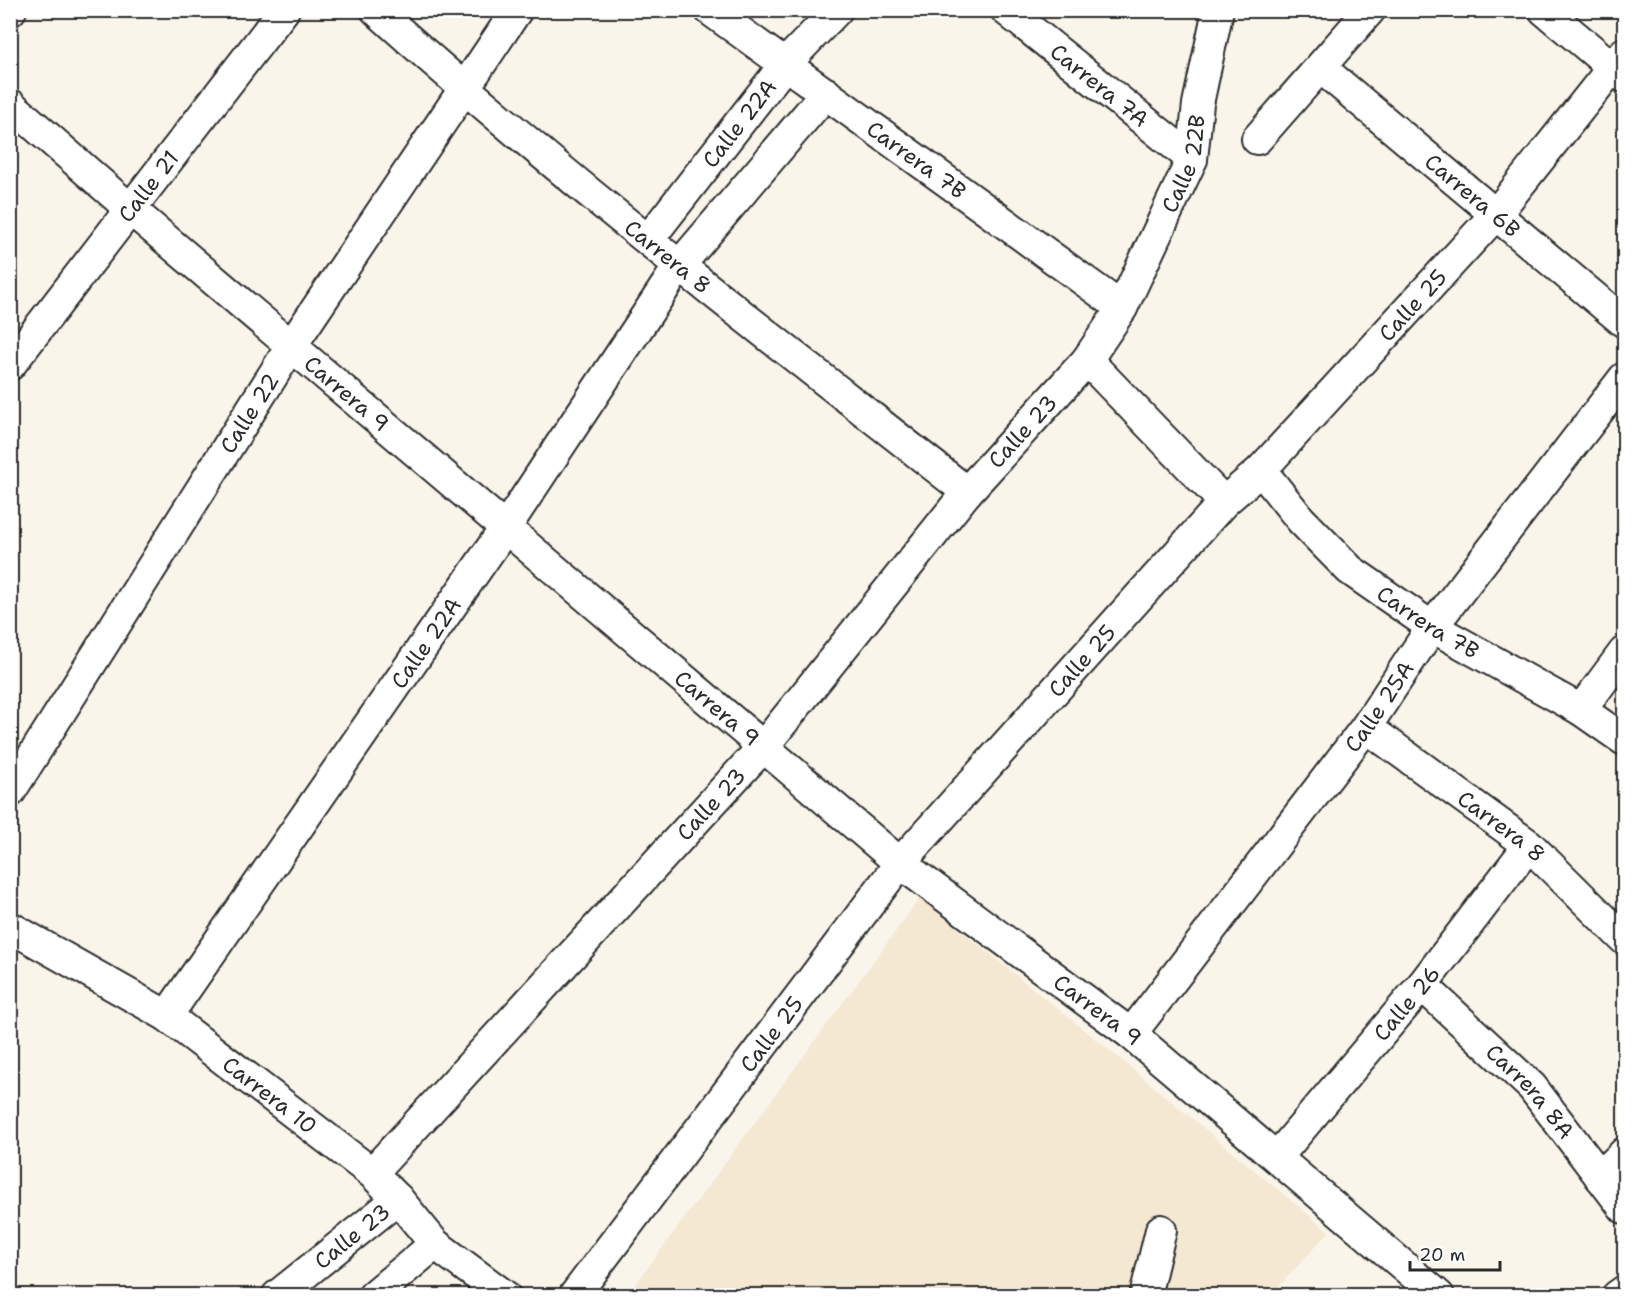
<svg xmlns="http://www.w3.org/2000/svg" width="1635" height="1306" font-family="'Shantell Sans',sans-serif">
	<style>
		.built { fill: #f4e8d3 }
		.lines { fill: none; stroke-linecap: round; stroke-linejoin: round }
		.minor-casing { stroke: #2b2b2b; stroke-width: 34 }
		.minor { stroke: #fff; stroke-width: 30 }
		.labels { text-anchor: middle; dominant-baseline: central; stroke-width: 4.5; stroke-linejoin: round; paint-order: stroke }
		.street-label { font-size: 22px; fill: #2b2b2b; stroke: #fff }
	</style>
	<rect width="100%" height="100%" fill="#faf5eb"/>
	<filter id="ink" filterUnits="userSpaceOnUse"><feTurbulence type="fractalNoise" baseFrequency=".0167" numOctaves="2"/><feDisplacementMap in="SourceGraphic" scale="12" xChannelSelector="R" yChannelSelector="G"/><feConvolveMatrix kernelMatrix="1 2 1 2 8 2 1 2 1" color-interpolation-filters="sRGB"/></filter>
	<g filter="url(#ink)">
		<!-- built -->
		<path class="built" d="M920 898 1118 1057 1329 1232 1271 1295 627 1296Z"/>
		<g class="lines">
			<!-- minor casing -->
			<g class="minor-casing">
				<g id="minor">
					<path id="s1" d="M376 10C565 181 768 335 967 492"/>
					<path id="s2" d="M710 10 1122 308"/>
					<path id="s3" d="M1006 10 1192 159"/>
					<path d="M1544 10 1624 77"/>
					<path d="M10 11 11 10"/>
					<path id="s4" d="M1321 68 1624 322"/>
					<path id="s5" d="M10 104 129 208 900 863 1131 1034 1439 1296"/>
					<path d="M1257 139 1370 10"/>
					<path id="s6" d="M648 240 786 63 837 10"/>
					<path d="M1087 360 1224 502"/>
					<path id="s7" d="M10 365 284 10"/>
					<path id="s8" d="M1261 470 1301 520 1350 570 1432 627 1581 710 1624 740"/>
					<path d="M1581 710 1624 652"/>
					<path id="s9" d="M1366 727 1529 845 1624 939"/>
					<path id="s10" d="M10 792 292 345 517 10"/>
					<path id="s11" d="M10 927 167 1016 372 1173 398 1199 435 1244 505 1296"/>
					<path id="s12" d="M1422 985 1532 1087 1624 1208"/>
					<path id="s13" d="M167 1016 506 527 679 266 826 93"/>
					<path id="s14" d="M1131 1034 1366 727 1432 627 1624 378"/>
					<path id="s15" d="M1277 1157 1422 985 1529 845"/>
					<path id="s16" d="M372 1173 764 746 967 492 1087 360 1122 308 1192 159 1198 104 1218 10"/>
					<path d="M1600 1177 1624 1153"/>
					<path id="s17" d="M277 1296 398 1199"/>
					<path d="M373 1296 435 1244"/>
					<path id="s18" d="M574 1296 900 863 1224 502 1261 470 1496 214 1624 53"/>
					<path d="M1145 1296 1161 1230"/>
					<path d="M1617 1296 1624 1291"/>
				</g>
			</g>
			<!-- minor -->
			<use href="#minor" class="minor"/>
		</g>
	</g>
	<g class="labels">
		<!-- street labels -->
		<g class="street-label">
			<text stroke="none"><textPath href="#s3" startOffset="120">Carrera 7A</textPath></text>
			<text stroke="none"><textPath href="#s6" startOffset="148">Calle 22A</textPath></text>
			<text stroke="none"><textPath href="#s2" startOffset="255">Carrera 7B</textPath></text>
			<text stroke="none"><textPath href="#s16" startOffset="1304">Calle 22B</textPath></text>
			<text stroke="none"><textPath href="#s7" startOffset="226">Calle 21</textPath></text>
			<text stroke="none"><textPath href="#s4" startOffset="198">Carrera 6B</textPath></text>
			<text stroke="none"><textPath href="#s1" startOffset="382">Carrera 8</textPath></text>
			<text stroke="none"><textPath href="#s18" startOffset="1300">Calle 25</textPath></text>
			<text stroke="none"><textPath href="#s5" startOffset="444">Carrera 9</textPath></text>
			<text stroke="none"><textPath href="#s10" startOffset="448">Calle 22</textPath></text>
			<text stroke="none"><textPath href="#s16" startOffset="987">Calle 23</textPath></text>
			<text stroke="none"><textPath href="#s8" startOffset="228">Carrera 7B</textPath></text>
			<text stroke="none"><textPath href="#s13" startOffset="454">Calle 22A</textPath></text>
			<text stroke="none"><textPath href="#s18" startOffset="814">Calle 25</textPath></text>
			<text stroke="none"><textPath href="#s14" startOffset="411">Calle 25A</textPath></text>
			<text stroke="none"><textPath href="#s5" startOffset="930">Carrera 9</textPath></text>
			<text stroke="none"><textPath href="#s16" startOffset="501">Calle 23</textPath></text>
			<text stroke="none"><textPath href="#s9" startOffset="168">Carrera 8</textPath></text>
			<text stroke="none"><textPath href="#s15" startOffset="201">Calle 26</textPath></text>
			<text stroke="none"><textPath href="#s5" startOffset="1416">Carrera 9</textPath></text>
			<text stroke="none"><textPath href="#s18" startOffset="328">Calle 25</textPath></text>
			<text stroke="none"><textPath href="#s12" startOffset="152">Carrera 8A</textPath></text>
			<text stroke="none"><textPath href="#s11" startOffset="310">Carrera 10</textPath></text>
			<text stroke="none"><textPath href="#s17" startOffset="96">Calle 23</textPath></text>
		</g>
	</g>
	<!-- margin -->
	<rect width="1635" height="1306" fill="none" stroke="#fff" stroke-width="36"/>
	<rect x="18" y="18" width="1599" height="1270" fill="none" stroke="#2b2b2b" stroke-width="2" filter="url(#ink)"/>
	<!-- scale -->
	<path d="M1410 1261v9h90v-9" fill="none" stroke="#2b2b2b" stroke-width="3"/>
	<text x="1419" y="1261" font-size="18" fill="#2b2b2b" stroke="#ffffff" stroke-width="4.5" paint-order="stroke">20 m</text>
</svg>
